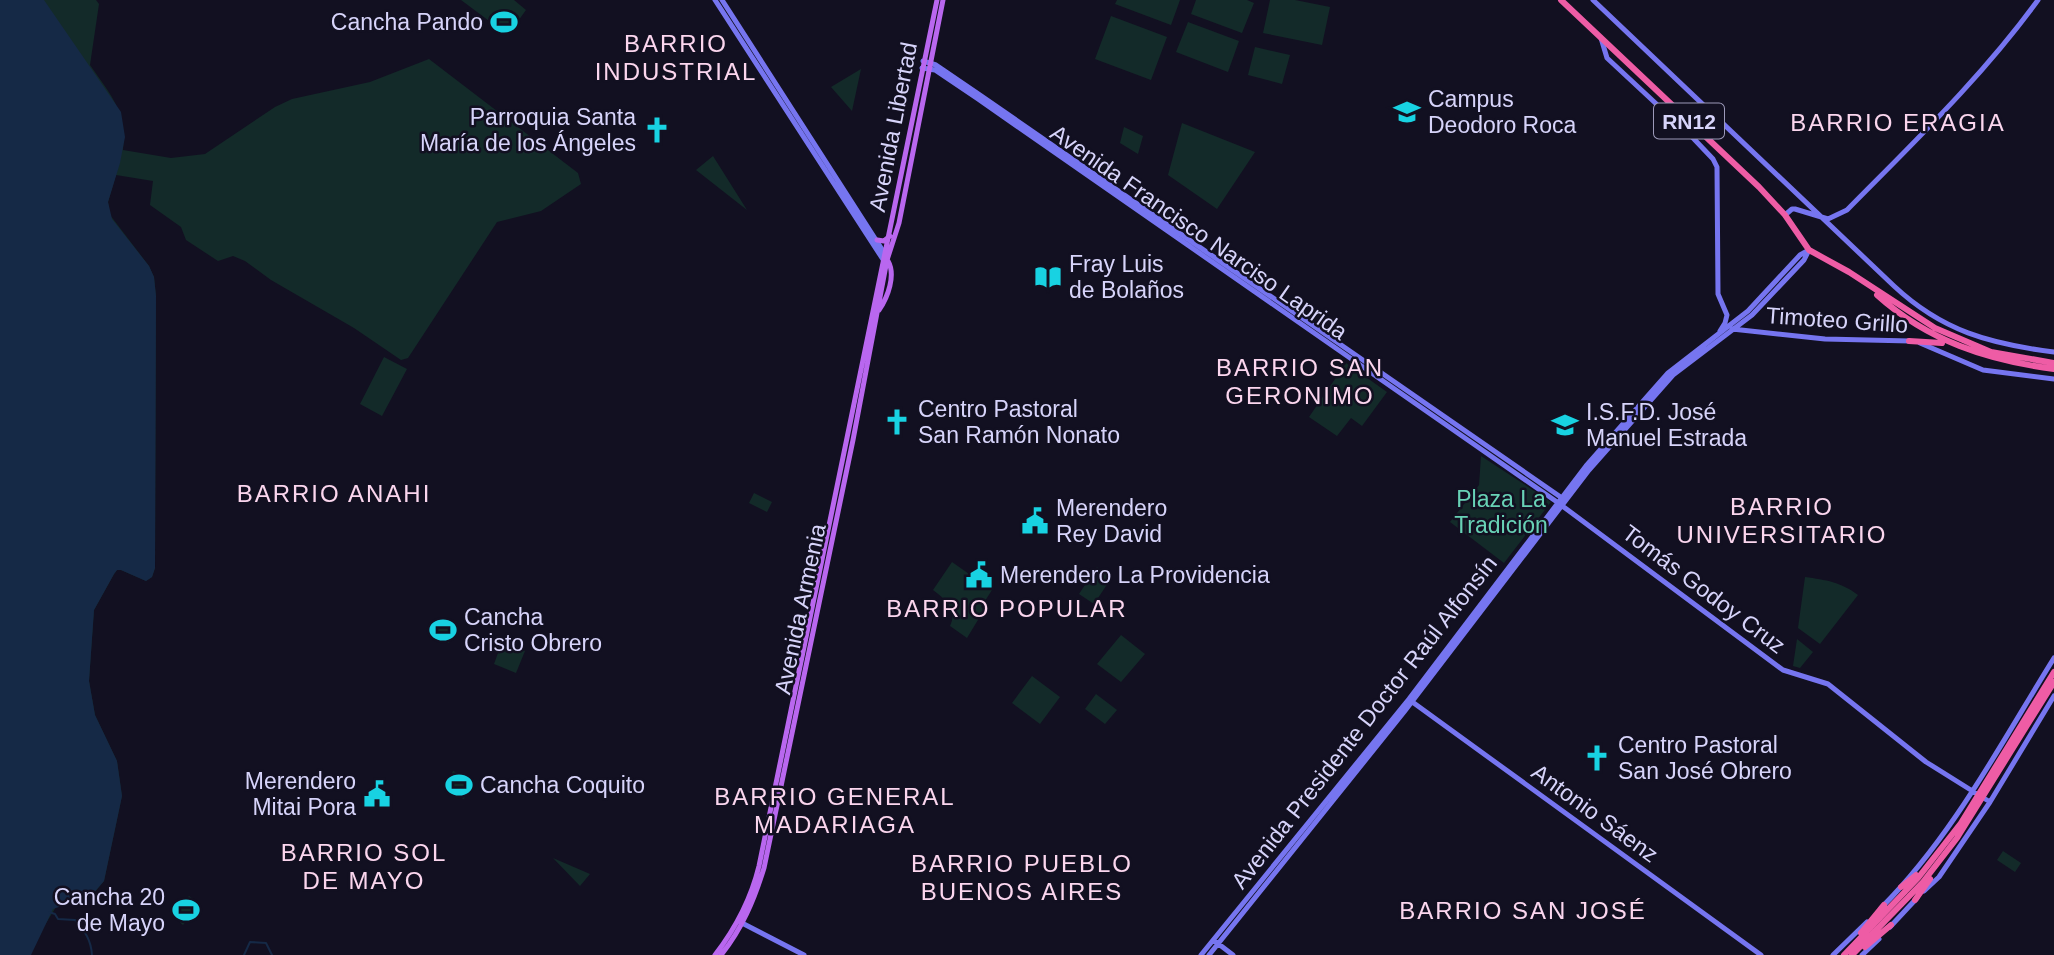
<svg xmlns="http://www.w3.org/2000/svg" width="2054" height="955" font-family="Arial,sans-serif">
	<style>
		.green { fill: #132a29 }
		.water { fill: #152946 }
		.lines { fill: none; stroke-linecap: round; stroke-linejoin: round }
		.stream { stroke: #152946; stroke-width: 2 }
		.secondary { stroke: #7675f0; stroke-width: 5 }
		.primary { stroke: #b967ef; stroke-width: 5 }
		.highway { stroke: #ee5ca5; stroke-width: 6 }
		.labels { text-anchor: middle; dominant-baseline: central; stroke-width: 5; stroke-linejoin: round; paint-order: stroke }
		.shield { fill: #121021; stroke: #9c99b9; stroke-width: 2 }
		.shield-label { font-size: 21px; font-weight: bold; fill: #d7d4fa }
		.poi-label { font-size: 23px; fill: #d7d4fa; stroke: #121021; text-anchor: start }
		.street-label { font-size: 23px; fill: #d7d4fa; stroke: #121021 }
		.park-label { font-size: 23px; fill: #68d2b6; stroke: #121021 }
		.neighbourhood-label { font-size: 24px; letter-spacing: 2px; fill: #fbd6ee; stroke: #121021 }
	</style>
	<rect width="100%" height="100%" fill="#121021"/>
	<!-- green -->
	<path class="green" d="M0 0H96L99 4 90 65C112 97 126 110 123 150L171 158 205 154 275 107 292 99 370 82 429 59 578 173 581 184 541 211 497 222 408 358 401 360 354 328 271 280 245 261 233 256 218 261 186 240 181 227 150 205 153 181 116 175 108 202 110 215 149 266 154 277 156 296 155 568 152 577 146 581 121 570H117L114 574 94 610 89 681 95 715 117 761 122 796 104 881 94 893 86 898 56 907 40 933 0 943Z
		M461 0H514L526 10 508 35Z
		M1117 0H1180L1171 25 1115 4Z
		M1196 0H1247L1254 3 1242 33 1191 14Z
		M1270 0H1295L1330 7 1322 45 1263 33Z
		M1111 16 1167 37 1151 80 1095 59Z
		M1188 22 1239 41 1228 72 1176 52Z
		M1255 47 1290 55 1282 84 1248 75Z
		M861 69 852 111 831 87Z
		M1182 123 1255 152 1217 209 1168 175Z
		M1124 127 1143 136 1138 154 1120 143Z
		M713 156 747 210 696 170Z
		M384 357 407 369 382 416 360 404Z
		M1346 363 1387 392 1362 426 1351 418 1337 436 1309 417Z
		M1481 456 1551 502 1504 563 1450 522 1479 485Z
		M754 493 772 502 767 512 749 503Z
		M952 562 992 590 981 607 984 610 967 638 950 626C958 610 945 599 933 590Z
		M1097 567 1112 577 1094 604 1079 594Z
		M1805 577C1826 580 1841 582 1858 595L1820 644 1798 628Z
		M438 618 456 625 449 643 431 636Z
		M1121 635 1145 654 1121 682 1097 664Z
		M1797 639 1813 652 1800 668 1793 666Z
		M502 642 525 651 516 673 494 664Z
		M1032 676 1060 697 1040 724 1012 703Z
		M1096 694 1117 710 1105 724 1085 709Z
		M453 771 472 778 464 799 445 791Z
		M2003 851 2021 863 2015 872 1997 860Z
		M553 858 590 874 580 886Z
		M189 896 200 904 183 925 173 916Z"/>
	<!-- water -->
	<path class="water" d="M0 0H44L121 112 125 137 120 163 108 202 112 219 149 266 154 277 156 296 155 568 152 577 146 581 121 570H117L114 574 94 610 89 681 95 715 117 761 122 796 104 881 91 896 53 909 31 955H0Z"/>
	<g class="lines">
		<!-- stream -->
		<path class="stream" d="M49 912 55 914 58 919 75 920C85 931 91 940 92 955
			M244 955 250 942 266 943 272 955"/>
		<!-- secondary -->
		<path class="secondary" d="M715 0 884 261
			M722 0 885 254
			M1593 0 1894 286C1942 331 1990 344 2054 352
			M1601 38 1607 58 1694 139 1713 159 1717 167 1718 294 1727 315 1725 323 1720 331
			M923 61 936 65 980 95 1562 498
			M922 68 935 70 978 99 1557 502 1783 670 1828 684 1926 762 1990 802
			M1785 215 1792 209H1795L1828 219 1847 210C1914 142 1982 77 2038 0
			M1732 329 1825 339 1910 341
			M1920 343 1983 370 2054 379
			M1411 701 1761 955
			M1924 891 1939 877 1990 802 2054 696
			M1881 908C1953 836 2001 743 2054 658
			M740 922 804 955
			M1890 927 1917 898
			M1216 942 1233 955
			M1201 955 1409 699 1586 466 1668 373 1748 311 1800 255 1809 250
			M1209 955 1404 712 1589 470 1673 375 1752 315 1804 260 1809 250
			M1833 955 1867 922
			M1862 955 1879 939"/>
		<!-- primary -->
		<path class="primary" d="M877 240 884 241 890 236
			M879 310C888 297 896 275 888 261
			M715 955C735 929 751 899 759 866L937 0
			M721 955C742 929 754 900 764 868L853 440 887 260 899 223 943 0"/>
		<!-- highway -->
		<path class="highway" d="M1561 0 1759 187 1785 215 1809 250 1849 272 1935 328 1991 352 2054 363
			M1877 295C1928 341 1987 360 2054 369
			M1909 341 1942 343
			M1901 887 1916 875
			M1915 900 1930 879
			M1861 933 1884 905
			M1865 947 1891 925
			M1844 955 1918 878 1961 823 2054 672
			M1852 955 1923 882 1957 838 2054 682"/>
	</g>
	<!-- icons -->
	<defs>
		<g id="stadium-bare" transform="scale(2.1)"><path d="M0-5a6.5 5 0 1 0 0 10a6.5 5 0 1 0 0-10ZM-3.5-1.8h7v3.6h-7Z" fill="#18d2e2" stroke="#121021" stroke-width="2.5" paint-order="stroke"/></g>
		<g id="university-bare" transform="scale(2.1)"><path d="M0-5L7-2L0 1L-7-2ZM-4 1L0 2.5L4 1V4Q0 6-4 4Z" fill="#18d2e2" stroke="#121021" stroke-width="2.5" paint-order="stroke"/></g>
		<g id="church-bare" transform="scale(2.1)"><path d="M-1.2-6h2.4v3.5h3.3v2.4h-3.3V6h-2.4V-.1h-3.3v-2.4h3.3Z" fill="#18d2e2" stroke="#121021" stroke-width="2.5" paint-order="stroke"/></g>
		<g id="library-bare" transform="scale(2.1)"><path d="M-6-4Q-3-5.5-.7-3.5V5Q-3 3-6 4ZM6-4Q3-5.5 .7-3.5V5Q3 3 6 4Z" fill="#18d2e2" stroke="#121021" stroke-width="2.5" paint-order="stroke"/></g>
		<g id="civic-bare" transform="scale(2.1)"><path d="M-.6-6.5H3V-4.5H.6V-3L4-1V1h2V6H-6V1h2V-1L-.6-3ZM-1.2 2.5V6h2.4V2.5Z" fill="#18d2e2" stroke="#121021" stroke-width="2.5" paint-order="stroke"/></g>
	</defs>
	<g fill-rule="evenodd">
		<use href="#stadium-bare" x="504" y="22"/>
		<use href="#university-bare" x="1407" y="112"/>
		<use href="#church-bare" x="657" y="130"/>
		<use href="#library-bare" x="1048" y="277"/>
		<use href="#church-bare" x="897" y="422"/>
		<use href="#university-bare" x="1565" y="425"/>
		<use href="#civic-bare" x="1035" y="521"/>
		<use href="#civic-bare" x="979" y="575"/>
		<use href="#stadium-bare" x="443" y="630"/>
		<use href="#church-bare" x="1597" y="758"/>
		<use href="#stadium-bare" x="459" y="785"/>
		<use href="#civic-bare" x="377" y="794"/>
		<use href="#stadium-bare" x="186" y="910"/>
	</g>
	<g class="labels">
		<!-- shield labels -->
		<rect class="shield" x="1654" y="103.5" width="70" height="35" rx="5"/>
		<g class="shield-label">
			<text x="1689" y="121">RN12</text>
		</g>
		<!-- poi labels -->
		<g class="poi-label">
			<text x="483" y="22" text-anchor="end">Cancha Pando</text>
			<text x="1428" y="99">Campus<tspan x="1428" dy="26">Deodoro Roca</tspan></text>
			<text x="636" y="117" text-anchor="end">Parroquia Santa<tspan x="636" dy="26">María de los Ángeles</tspan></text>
			<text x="1069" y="264">Fray Luis<tspan x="1069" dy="26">de Bolaños</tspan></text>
			<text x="918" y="409">Centro Pastoral<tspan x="918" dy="26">San Ramón Nonato</tspan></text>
			<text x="1586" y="412">I.S.F.D. José<tspan x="1586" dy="26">Manuel Estrada</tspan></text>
			<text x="1056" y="508">Merendero<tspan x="1056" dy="26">Rey David</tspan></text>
			<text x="1000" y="575">Merendero La Providencia</text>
			<text x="464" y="617">Cancha<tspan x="464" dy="26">Cristo Obrero</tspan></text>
			<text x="1618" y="745">Centro Pastoral<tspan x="1618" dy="26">San José Obrero</tspan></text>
			<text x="356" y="781" text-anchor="end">Merendero<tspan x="356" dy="26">Mitai Pora</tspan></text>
			<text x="480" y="785">Cancha Coquito</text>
			<text x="165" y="897" text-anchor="end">Cancha 20<tspan x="165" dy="26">de Mayo</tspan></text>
		</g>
		<!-- street labels -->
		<g class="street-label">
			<text transform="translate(893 127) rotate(-79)">Avenida Libertad</text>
			<text transform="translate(1199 232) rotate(35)">Avenida Francisco Narciso Laprida</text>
			<text transform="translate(1837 320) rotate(4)">Timoteo Grillo</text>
			<text transform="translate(1704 589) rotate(37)">Tomás Godoy Cruz</text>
			<text transform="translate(800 609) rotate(-78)">Avenida Armenia</text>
			<text transform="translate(1364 722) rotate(-52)">Avenida Presidente Doctor Raúl Alfonsín</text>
			<text transform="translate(1595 813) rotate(36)">Antonio Sáenz</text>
		</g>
		<!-- park labels -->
		<g class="park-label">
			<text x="1501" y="499">Plaza La<tspan x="1501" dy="26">Tradición</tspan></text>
		</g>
		<!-- neighbourhood labels -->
		<g class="neighbourhood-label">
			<text x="676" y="43">BARRIO<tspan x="676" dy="28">INDUSTRIAL</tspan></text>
			<text x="1898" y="122">BARRIO ERAGIA</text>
			<text x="1300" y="367">BARRIO SAN<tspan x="1300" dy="28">GERONIMO</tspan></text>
			<text x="334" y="493">BARRIO ANAHI</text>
			<text x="1782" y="506">BARRIO<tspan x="1782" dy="28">UNIVERSITARIO</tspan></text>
			<text x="1007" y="608">BARRIO POPULAR</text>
			<text x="835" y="796">BARRIO GENERAL<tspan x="835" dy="28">MADARIAGA</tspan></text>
			<text x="364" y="852">BARRIO SOL<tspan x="364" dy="28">DE MAYO</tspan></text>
			<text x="1022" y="863">BARRIO PUEBLO<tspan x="1022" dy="28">BUENOS AIRES</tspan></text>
			<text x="1523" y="910">BARRIO SAN JOSÉ</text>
		</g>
	</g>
</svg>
